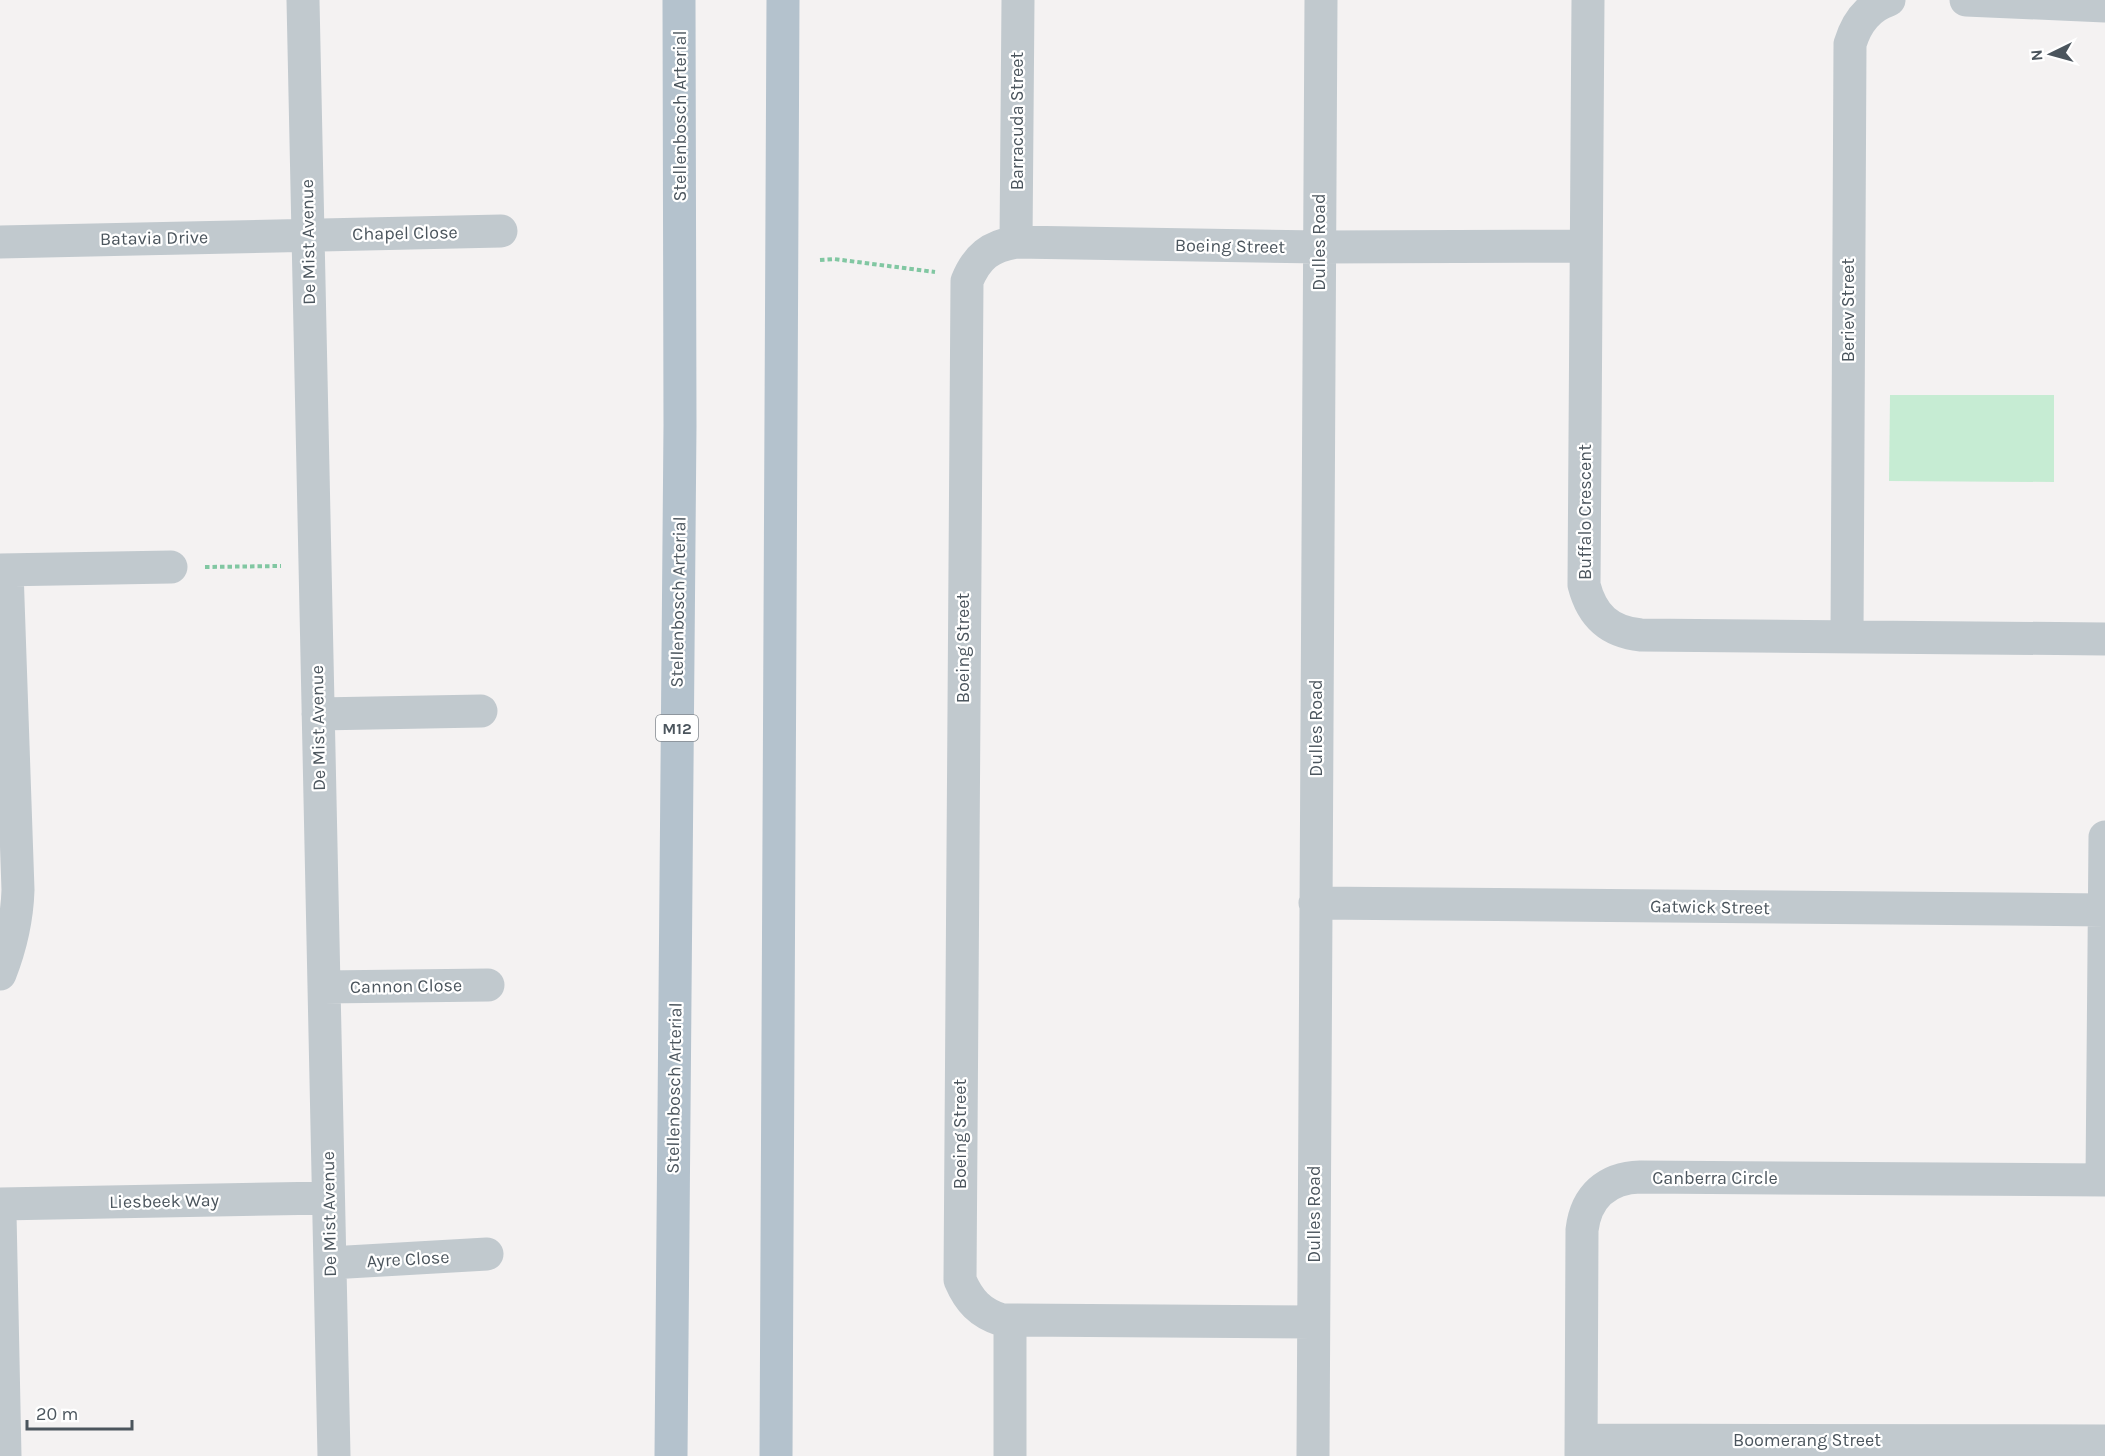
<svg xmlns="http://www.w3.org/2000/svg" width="2105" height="1456" font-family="Karla,sans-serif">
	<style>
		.garden { fill: #c6ecd3 }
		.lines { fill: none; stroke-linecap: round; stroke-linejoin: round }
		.path { stroke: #81c7a2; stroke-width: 4; stroke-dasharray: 4.5 3; stroke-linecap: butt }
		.minor { stroke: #c1c9ce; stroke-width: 33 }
		.major { stroke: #b4c2cd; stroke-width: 33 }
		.labels { text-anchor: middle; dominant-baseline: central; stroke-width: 4.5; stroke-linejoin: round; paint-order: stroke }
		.shield { fill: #fff; stroke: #81888e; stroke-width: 1.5 }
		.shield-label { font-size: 16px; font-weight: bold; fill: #4b555d }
		.street-label { font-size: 18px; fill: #4b555d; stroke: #fff }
	</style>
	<rect width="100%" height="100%" fill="#f4f2f2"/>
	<!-- garden -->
	<path class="garden" d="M1890 395H2054V482L1889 481Z"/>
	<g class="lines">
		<!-- path -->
		<path class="path" d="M820 260 834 259 935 272
			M205 567 281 566"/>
		<!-- minor -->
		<path class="minor" d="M303 0 334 1456
			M1588 0 1584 585C1592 616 1609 632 1641 635L2105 639
			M1966 0 2105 6
			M0 242 501 231
			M1016 242 1018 0
			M0 570 171 567
			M1847 637 1850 44C1856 24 1867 7 1889 0
			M318 714 481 711
			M1315 903 2105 910
			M0 974C11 946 17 920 18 890L7 570
			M324 987 488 985
			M2102 1180 2105 837
			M0 1204 328 1198
			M0 1213 5 1456
			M330 1263 487 1254
			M1313 1322 1002 1320C980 1313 969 1301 960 1280L967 281C977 257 990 246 1016 242L1319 247 1586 246
			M1581 1440 2105 1441
			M1010 1456V1320
			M1313 1456 1321 0
			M1581 1456 1582 1230C1586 1196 1607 1178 1640 1177L2105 1180"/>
		<!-- major -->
		<path class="major" d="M671 1456 680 425 679 0
			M776 1456 783 0"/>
	</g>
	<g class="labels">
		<!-- shield labels -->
		<rect class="shield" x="656" y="715" width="42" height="26" rx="4.5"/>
		<g class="shield-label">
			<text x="677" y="728">M12</text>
		</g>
		<!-- street labels -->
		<g class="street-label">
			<text transform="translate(680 116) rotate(-90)">Stellenbosch Arterial</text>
			<text transform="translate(1017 121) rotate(-90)">Barracuda Street</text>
			<text transform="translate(405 233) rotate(-1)">Chapel Close</text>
			<text transform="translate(154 238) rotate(-1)">Batavia Drive</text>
			<text transform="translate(308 242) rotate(-91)">De Mist Avenue</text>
			<text transform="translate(1319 242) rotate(-90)">Dulles Road</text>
			<text transform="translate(1230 246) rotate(1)">Boeing Street</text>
			<text transform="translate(1848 310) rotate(-90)">Beriev Street</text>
			<text transform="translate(1585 512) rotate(-90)">Buffalo Crescent</text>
			<text transform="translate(678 602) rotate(-89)">Stellenbosch Arterial</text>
			<text transform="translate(963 648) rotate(-90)">Boeing Street</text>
			<text transform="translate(318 728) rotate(-91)">De Mist Avenue</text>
			<text transform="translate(1316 728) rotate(-90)">Dulles Road</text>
			<text transform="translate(1710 907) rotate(1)">Gatwick Street</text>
			<text transform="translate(406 986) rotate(-1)">Cannon Close</text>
			<text transform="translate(674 1088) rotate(-89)">Stellenbosch Arterial</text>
			<text transform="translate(960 1134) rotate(-90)">Boeing Street</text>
			<text x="1715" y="1178">Canberra Circle</text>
			<text transform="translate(164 1201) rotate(-1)">Liesbeek Way</text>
			<text transform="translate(329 1214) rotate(-91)">De Mist Avenue</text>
			<text transform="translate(1314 1214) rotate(-90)">Dulles Road</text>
			<text transform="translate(408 1259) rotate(-3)">Ayre Close</text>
			<text x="1807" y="1440">Boomerang Street</text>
		</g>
	</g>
	<!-- north arrow -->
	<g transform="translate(2051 54) rotate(265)" stroke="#ffffff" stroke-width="4.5" paint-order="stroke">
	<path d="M0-4.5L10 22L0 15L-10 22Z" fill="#4b555d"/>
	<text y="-9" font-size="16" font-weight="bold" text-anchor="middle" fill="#4b555d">N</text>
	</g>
	<!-- scale -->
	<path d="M27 1420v9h105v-9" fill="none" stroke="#4b555d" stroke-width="3"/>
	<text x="36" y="1420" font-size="18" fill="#4b555d" stroke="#ffffff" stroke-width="4.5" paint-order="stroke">20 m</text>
</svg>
